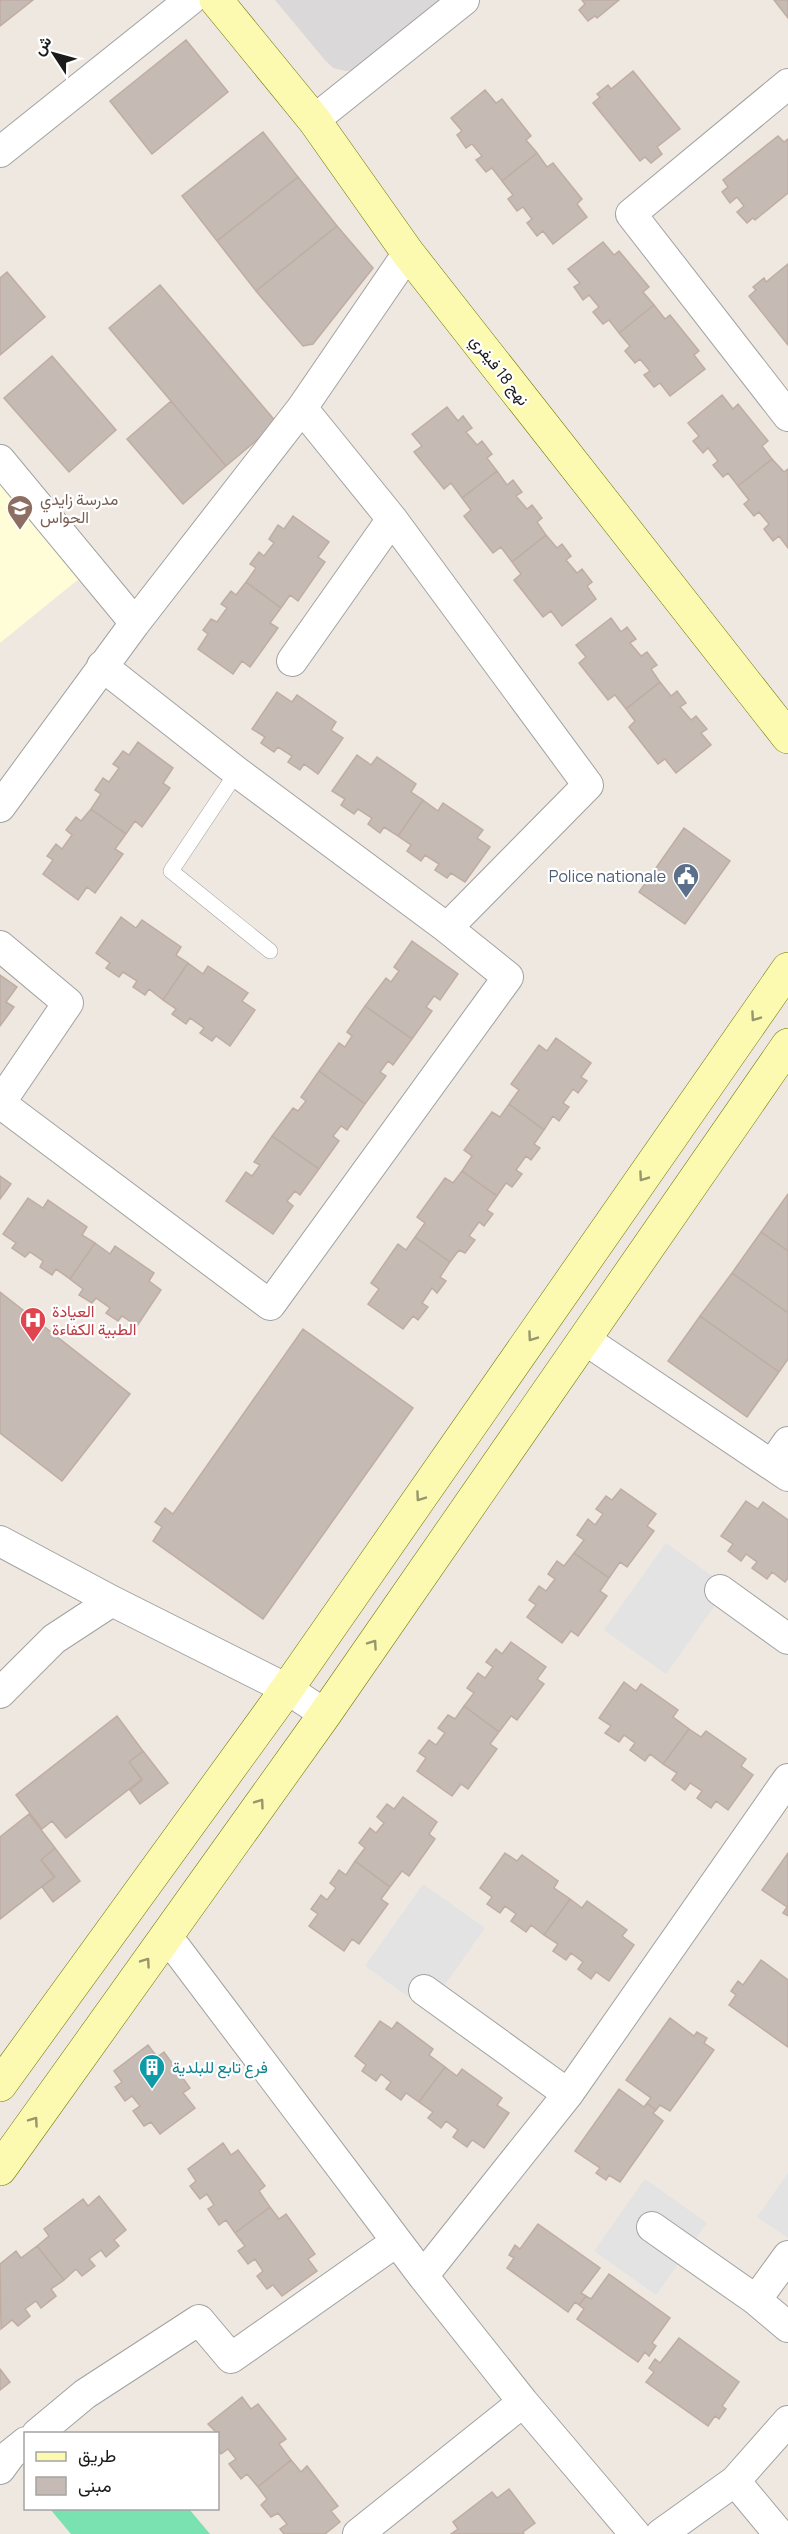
<svg xmlns="http://www.w3.org/2000/svg" width="788" height="2534" font-family="Manrope,Vazirmatn,sans-serif">
	<style>
		.residential { fill: #dad8d8 }
		.education { fill: #fffcd8 }
		.pitch { fill: #7ae1b1 }
		.parking { fill: #e3e3e3 }
		.building { fill: #c5bab4; stroke: #c0ada2; stroke-width: 1.5 }
		.lines { fill: none; stroke-linecap: round; stroke-linejoin: round }
		.service-casing { stroke: #a2a2a2; stroke-width: 16 }
		.minor-casing { stroke: #a2a2a2; stroke-width: 32 }
		.secondary-casing { stroke: #727500; stroke-width: 34 }
		.service { stroke: #fff; stroke-width: 15 }
		.minor { stroke: #fff; stroke-width: 30 }
		.secondary { stroke: #fcfab0; stroke-width: 33 }
		.oneway { stroke: #97966d }
		.labels { text-anchor: middle; dominant-baseline: central; stroke-width: 4.5; stroke-linejoin: round; paint-order: stroke }
		.street-label { font-size: 16px; fill: #1b1b1b; stroke: #fff }
		.education-label { font-size: 16px; fill: #785e54; stroke: #fff; text-anchor: start }
		.service-label { font-size: 16px; fill: #4e5e75; stroke: #fff; text-anchor: end }
		.health-label { font-size: 16px; fill: #be3a42; stroke: #fff; text-anchor: start }
		.culture-label { font-size: 16px; fill: #0d838f; stroke: #fff; text-anchor: start }
	</style>
	<rect width="100%" height="100%" fill="#eee8e0"/>
	<!-- residential -->
	<path class="residential" d="M275 0H453L355 70 345 71 333 68 324 59Z"/>
	<!-- education -->
	<path class="education" d="M0 483 80 578 0 643Z"/>
	<!-- pitch -->
	<path class="pitch" d="M50 2509H189L210 2534H71Z"/>
	<!-- parking -->
	<path class="parking" d="M666 1543 728 1587 666 1674 604 1630Z
		M423 1884 485 1928 427 2010 365 1966Z
		M788 2173V2238L757 2217Z
		M645 2179 707 2223 656 2295 594 2251Z"/>
	<!-- building -->
	<path class="building" d="M0 0H33L0 26Z
		M582 0H619L597 18 595 16 588 21 579 10 585 4Z
		M774 0H788V18Z
		M186 40 228 92 152 154 110 101Z
		M633 71 680 129 657 147 662 154 651 163 645 157 640 161 593 103 600 97 597 94 608 85 611 89Z
		M485 90 496 103 502 99 531 136 526 140 537 153 502 181 492 168 486 172 476 160 482 156 472 144 466 148 457 135 462 131 451 118Z
		M263 132 298 177 217 241 182 196Z
		M778 136 784 142 788 139V193L755 220 753 218 747 223 737 212 744 206 737 197 730 203 722 192 728 187 723 180Z
		M537 153 547 167 553 163 582 199 577 204 587 217 553 244 543 231 537 236 527 223 532 219 523 207 517 211 508 199 513 195 502 181Z
		M298 177 337 226 256 291 217 241Z
		M337 226 373 268 313 344 303 346 256 291Z
		M603 242 614 255 619 251 649 287 643 292 654 305 619 333 609 320 603 324 593 312 599 307 589 295 583 300 574 287 580 283 568 269Z
		M788 264V345L749 296 756 290 753 287 764 278 766 282Z
		M7 272 45 317 0 355V278Z
		M160 285 277 423 226 466 109 328Z
		M654 305 665 319 670 315 699 351 694 355 705 369 670 396 660 383 654 387 644 375 650 371 640 359 635 363 625 351 630 346 619 333Z
		M52 356 116 430 69 472 4 398Z
		M722 395 733 409 738 404 768 441 762 446 772 459 738 486 728 473 723 477 713 465 718 461 708 448 703 453 693 441 699 436 688 423Z
		M171 401 226 466 183 504 127 439Z
		M447 407 458 421 463 416 472 428 466 432 477 445 482 441 492 454 487 458 497 471 462 498 451 483 444 489 414 452 422 446 412 434Z
		M772 459 784 472 788 469V548L779 536 773 541 764 529 769 524 759 512 754 516 744 504 749 500 738 486Z
		M497 471 507 485 513 480 522 492 516 496 527 509 532 505 542 518 537 522 546 535 512 562 501 547 493 553 464 516 471 510 462 498Z
		M293 516 329 542 318 557 325 562 298 601 290 595 281 608 246 582 256 568 250 564 259 552 264 556 274 543 269 539 278 525 284 529Z
		M546 535 557 548 562 544 571 556 566 560 577 573 582 569 592 582 587 586 596 599 562 626 551 611 543 617 514 580 521 574 512 562Z
		M246 582 281 608 270 623 278 628 250 667 242 661 233 674 198 649 208 634 203 630 211 619 217 622 227 608 221 604 231 591 236 595Z
		M611 618 621 632 627 627 636 639 630 643 641 656 647 652 657 665 651 669 660 682 626 709 615 695 608 700 579 663 586 657 576 645Z
		M660 682 671 696 677 691 686 703 680 707 691 720 696 716 707 729 701 733 711 745 676 773 665 759 658 764 629 727 635 721 626 709Z
		M277 692 292 702 297 695 336 722 331 730 343 738 318 774 304 764 300 770 288 762 292 756 278 747 274 752 261 743 265 737 252 729Z
		M138 742 173 768 163 783 170 788 142 827 135 821 126 834 91 809 101 794 95 790 103 778 109 782 119 768 113 764 123 751 129 755Z
		M357 755 371 765 377 757 416 784 411 792 423 800 398 836 384 827 380 833 368 824 372 818 358 809 354 814 341 805 345 799 332 791Z
		M423 800 438 811 443 803 483 830 477 838 490 847 465 882 451 873 447 878 435 870 439 864 425 855 421 861 407 851 411 845 398 836Z
		M91 809 126 834 115 849 123 854 95 893 87 887 78 900 43 874 53 860 47 856 56 844 62 849 72 835 66 830 76 817 81 821Z
		M684 828 730 861 685 924 639 892Z
		M121 917 136 928 142 920 181 947 176 955 188 963 163 1000 149 989 145 995 133 987 137 981 123 972 119 977 106 968 110 963 96 953Z
		M412 941 458 974 440 1000 434 996 426 1007 432 1011 412 1039 365 1006 386 978 391 982 399 971 394 967Z
		M188 963 203 974 208 966 248 993 242 1001 255 1010 230 1046 216 1036 212 1041 200 1033 204 1028 190 1018 186 1024 172 1014 176 1009 163 1000Z
		M0 975 17 987 6 1002 14 1007 0 1026Z
		M365 1006 412 1039 393 1065 388 1061 380 1072 386 1076 365 1104 319 1071 339 1043 345 1047 352 1036 347 1032Z
		M556 1038 591 1063 581 1077 587 1081 578 1093 573 1089 563 1103 569 1107 559 1121 553 1116 544 1130 509 1104 519 1090 511 1084 539 1045 547 1051Z
		M319 1071 365 1104 347 1130 341 1126 333 1136 339 1141 319 1169 272 1136 293 1108 298 1111 306 1101 301 1097Z
		M509 1104 544 1130 534 1144 540 1148 531 1160 526 1156 516 1170 522 1174 512 1187 506 1183 497 1196 462 1171 472 1156 464 1150 492 1112 500 1117Z
		M272 1136 319 1169 300 1195 295 1191 287 1201 293 1206 273 1234 226 1201 246 1172 252 1176 260 1165 254 1162Z
		M462 1171 497 1196 487 1210 493 1214 484 1226 479 1222 469 1236 475 1240 465 1253 459 1250 450 1262 415 1237 425 1223 417 1217 445 1178 453 1183Z
		M0 1176 11 1184 0 1199Z
		M788 1194V1251L761 1232Z
		M28 1198 43 1208 48 1200 87 1227 82 1235 95 1243 70 1279 56 1269 52 1275 40 1267 43 1261 30 1252 25 1257 12 1248 16 1243 3 1234Z
		M761 1232 788 1251V1313L732 1273Z
		M415 1237 450 1262 440 1277 446 1281 437 1293 432 1288 422 1303 428 1307 418 1320 413 1316 403 1329 368 1304 379 1289 371 1283 398 1244 406 1250Z
		M95 1243 110 1254 115 1246 154 1273 149 1281 161 1290 137 1326 122 1316 118 1321 106 1313 110 1308 96 1298 92 1303 79 1295 83 1289 70 1279Z
		M732 1273 788 1313V1359L779 1372 700 1316Z
		M0 1292 130 1394 62 1481 0 1433Z
		M700 1316 779 1372 747 1417 668 1361Z
		M303 1329 413 1408 263 1619 153 1541 162 1527 155 1522 165 1508 173 1514Z
		M621 1489 656 1514 647 1526 654 1531 627 1567 620 1562 609 1578 574 1553 584 1540 577 1535 588 1519 595 1525 603 1514 596 1509 606 1496 612 1500Z
		M746 1501 758 1509 763 1502 788 1520V1578L785 1582 772 1572 767 1579 752 1568 757 1562 746 1554 741 1561 728 1551 733 1544 721 1536Z
		M574 1553 609 1578 600 1591 607 1596 578 1636 571 1631 562 1643 527 1617 536 1605 529 1600 539 1586 546 1591 555 1579 548 1574 557 1561 564 1566Z
		M511 1642 546 1667 537 1679 544 1684 517 1720 511 1716 499 1732 464 1706 474 1693 467 1688 478 1673 485 1678 493 1667 486 1662 496 1649 502 1654Z
		M624 1682 636 1691 641 1684 678 1710 673 1717 689 1729 663 1764 650 1754 645 1761 630 1750 635 1743 624 1735 619 1742 605 1733 611 1726 599 1718Z
		M464 1706 499 1732 490 1744 497 1749 468 1789 461 1784 452 1796 417 1771 426 1758 419 1753 429 1740 436 1745 445 1733 438 1728 448 1715 455 1719Z
		M117 1716 143 1751 129 1762 142 1779 66 1838 52 1821 42 1829 16 1795Z
		M689 1729 701 1737 706 1731 746 1759 741 1766 753 1775 728 1810 716 1801 711 1808 697 1798 702 1791 690 1783 685 1790 672 1780 677 1773 663 1764Z
		M143 1751 168 1783 140 1804 130 1790 142 1780 129 1762Z
		M403 1797 437 1822 429 1834 435 1839 409 1876 402 1871 390 1887 355 1861 365 1848 359 1843 370 1828 376 1833 384 1823 377 1817 387 1804 394 1809Z
		M29 1814 55 1848 41 1860 54 1877 0 1919V1837Z
		M55 1848 80 1881 53 1902 42 1887 55 1877 41 1860Z
		M505 1853 517 1861 522 1855 558 1881 554 1888 570 1899 544 1935 531 1925 526 1932 511 1921 516 1914 505 1906 500 1913 487 1904 492 1897 480 1888Z
		M788 1853V1916L783 1913 787 1907 762 1890Z
		M355 1861 390 1887 381 1899 388 1904 359 1944 352 1939 344 1951 309 1926 318 1914 311 1909 321 1895 327 1900 336 1888 330 1883 339 1870 346 1875Z
		M570 1899 582 1908 587 1901 627 1930 622 1936 634 1945 609 1981 596 1972 591 1979 578 1969 583 1962 571 1953 566 1960 553 1951 558 1944 544 1935Z
		M761 1960 788 1980V2047L729 2005 736 1995 731 1991 738 1981 743 1985Z
		M670 2018 694 2036 697 2032 707 2038 704 2043 714 2050 670 2111 660 2105 656 2110 647 2103 651 2098 626 2080Z
		M380 2021 392 2029 397 2022 433 2049 429 2055 445 2067 419 2102 406 2093 401 2100 386 2089 391 2082 381 2074 376 2081 362 2071 366 2065 355 2056Z
		M148 2045 157 2057 164 2052 190 2088 183 2093 195 2108 160 2134 151 2122 144 2126 133 2111 140 2106 132 2096 125 2101 115 2087 122 2082 114 2071Z
		M445 2067 457 2076 462 2069 502 2098 497 2105 509 2113 484 2148 472 2140 467 2147 453 2137 458 2130 446 2121 441 2128 428 2118 433 2112 419 2102Z
		M619 2089 644 2107 647 2103 656 2110 653 2113 663 2121 620 2182 609 2175 606 2180 596 2173 600 2168 575 2151Z
		M223 2143 231 2155 238 2150 265 2186 259 2191 270 2207 235 2233 226 2220 219 2225 208 2209 214 2205 207 2194 200 2199 190 2186 196 2181 188 2169Z
		M99 2196 126 2230 114 2240 119 2246 106 2257 101 2250 89 2259 95 2266 82 2276 76 2269 64 2280 37 2246 49 2236 44 2229 83 2199 88 2206Z
		M270 2207 279 2219 286 2214 315 2254 308 2259 317 2271 282 2296 273 2285 267 2289 257 2276 263 2271 255 2259 248 2264 238 2251 245 2246 235 2233Z
		M538 2224 600 2268 581 2293 586 2296 579 2305 575 2302 568 2312 507 2268 514 2258 509 2255 515 2245 520 2249Z
		M37 2246 64 2280 51 2289 56 2296 41 2308 36 2301 25 2309 30 2316 18 2326 12 2320 1 2329 0 2264 16 2251 21 2258Z
		M609 2274 670 2318 652 2343 656 2346 649 2356 645 2352 638 2362 577 2319 584 2309 579 2305 586 2296 591 2299Z
		M679 2338 739 2382 722 2406 726 2409 719 2419 715 2416 708 2426 646 2382 654 2372 649 2368 655 2359 660 2363Z
		M0 2369 10 2382 0 2390Z
		M242 2397 251 2409 258 2404 286 2439 279 2444 291 2460 258 2487 247 2474 241 2479 229 2464 236 2459 228 2449 221 2454 218 2449V2434L208 2424Z
		M291 2460 301 2472 307 2466 338 2506 331 2511 340 2522 325 2534H284L280 2529 287 2524 278 2513 271 2517 261 2505 267 2499 258 2487Z
		M509 2489 535 2523 523 2532 524 2534H451L458 2529 453 2522 492 2492 497 2498Z"/>
	<g class="lines">
		<!-- service casing -->
		<g class="service-casing">
			<path id="service" d="M237 772 171 871 270 951"/>
		</g>
		<!-- minor casing -->
		<g class="minor-casing">
			<path id="minor" d="M788 84 631 214 788 416
				M314 120 464 0
				M0 152 190 0
				M302 408 392 519 588 785 447 928
				M0 460 135 623
				M292 661 392 519
				M0 807 135 623 302 408 408 253
				M0 946 68 1003 0 1103
				M0 1103 270 1305 508 977 447 928 237 772 102 666
				M584 1339 788 1476
				M772 1465 788 1442
				M0 1541 112 1601 287 1689 325 1714
				M720 1590 788 1639
				M0 1693 54 1639 112 1601
				M166 1935 423 2276 568 2094 788 1779
				M424 1990 568 2094
				M652 2227 756 2300 788 2327
				M423 2276 523 2402 635 2534
				M756 2300 788 2256
				M37 2434 85 2394 199 2320 231 2358 396 2242
				M0 2469 11 2454 26 2442
				M735 2481 788 2421
				M358 2534 523 2402
				M661 2534 735 2481 779 2534"/>
		</g>
		<!-- secondary casing -->
		<g class="secondary-casing">
			<path id="secondary" d="M216 0 314 120 408 253 788 737
				M0 2085 287 1689 788 969
				M0 2169 325 1714 788 1045"/>
		</g>
		<!-- service -->
		<use href="#service" class="service"/>
		<!-- minor -->
		<use href="#minor" class="minor"/>
		<!-- secondary -->
		<use href="#secondary" class="secondary"/>
	</g>
	<!-- one-way arrows -->
	<defs><path id="oneway-chevron" d="M-2-3.5L2.5 0L-2 3.5" fill="none" stroke-width="1.6" stroke-linecap="round" stroke-linejoin="round" transform="scale(1.5)"/></defs>
	<g class="oneway">
		<use href="#oneway-chevron" transform="translate(755 1017) rotate(125)"/>
		<use href="#oneway-chevron" transform="translate(643 1177) rotate(125)"/>
		<use href="#oneway-chevron" transform="translate(532 1337) rotate(125)"/>
		<use href="#oneway-chevron" transform="translate(420 1497) rotate(125)"/>
		<use href="#oneway-chevron" transform="translate(373 1644) rotate(-55)"/>
		<use href="#oneway-chevron" transform="translate(260 1803) rotate(-54)"/>
		<use href="#oneway-chevron" transform="translate(146 1962) rotate(-55)"/>
		<use href="#oneway-chevron" transform="translate(34 2121) rotate(-55)"/>
	</g>
	<!-- icons -->
	<defs>
		<g id="school-pin" transform="scale(1.35)"><path d="M0 17L-7.5 6A9.5 9.5 0 1 1 7.5 6Z" fill="#8d6e63" stroke="#fff"/><path d="M0-5L7-2L0 1L-7-2ZM-4 1L0 2.5L4 1V4Q0 6-4 4Z" fill="#fff"/></g>
		<g id="civic-pin" transform="scale(1.35)"><path d="M0 17L-7.5 6A9.5 9.5 0 1 1 7.5 6Z" fill="#5c6f8a" stroke="#fff"/><path d="M-.6-6.5H3V-4.5H.6V-3L4-1V1h2V6H-6V1h2V-1L-.6-3ZM-1.2 2.5V6h2.4V2.5Z" fill="#fff"/></g>
		<g id="hospital-pin" transform="scale(1.35)"><path d="M0 17L-7.5 6A9.5 9.5 0 1 1 7.5 6Z" fill="#e0444e" stroke="#fff"/><path d="M-5-5h3v3.5h4V-5h3V5h-3V1.5h-4V5h-3Z" fill="#fff"/></g>
		<g id="building-pin" transform="scale(1.35)"><path d="M0 17L-7.5 6A9.5 9.5 0 1 1 7.5 6Z" fill="#0f9aa8" stroke="#fff"/><path d="M-4-6H4V6H1V3H-1V6H-4ZM-2.5-4.3h1.7v1.8h-1.7ZM.8-4.3h1.7v1.8H.8ZM-2.5-1h1.7V.8h-1.7ZM.8-1h1.7V.8H.8Z" fill="#fff"/></g>
	</defs>
	<g fill-rule="evenodd">
		<use href="#school-pin" x="20" y="508"/>
		<use href="#civic-pin" x="686" y="876"/>
		<use href="#hospital-pin" x="33" y="1320"/>
		<use href="#building-pin" x="152" y="2067"/>
	</g>
	<g class="labels">
		<!-- street labels -->
		<g class="street-label">
			<text transform="translate(500 370) rotate(52)">نهج 18 فيفري</text>
		</g>
		<!-- education labels -->
		<g class="education-label">
			<text x="40" y="499">مدرسة زايدي<tspan x="40" dy="18">الحواس</tspan></text>
		</g>
		<!-- service labels -->
		<g class="service-label">
			<text x="666" y="876">Police nationale</text>
		</g>
		<!-- health labels -->
		<g class="health-label">
			<text x="52" y="1311">العيادة<tspan x="52" dy="18">الطبية الكفاءة</tspan></text>
		</g>
		<!-- culture labels -->
		<g class="culture-label">
			<text x="172" y="2067">فرع تابع للبلدية</text>
		</g>
	</g>
	<!-- legend -->
	<rect x="24" y="2432" width="195" height="78" fill="#ffffff" stroke="#a4a4a4" stroke-width="1.5"/>
	<rect x="36" y="2452" width="30" height="9" fill="#fcfab0" stroke="#a4a4a4" stroke-width="1.5"/>
	<text x="78" y="2462" font-size="18" fill="#1b1b1b">طريق</text>
	<rect x="36" y="2477" width="30" height="18" fill="#c5bab4" stroke="#a4a4a4" stroke-width="1.5"/>
	<text x="78" y="2492" font-size="18" fill="#1b1b1b">مبنى</text>
	<!-- north arrow -->
	<g transform="translate(54 54) rotate(306)" stroke="#ffffff" stroke-width="4.5" paint-order="stroke">
	<path d="M0-4.5L10 22L0 15L-10 22Z" fill="#1b1b1b"/>
	<text y="-9" font-size="16" font-weight="bold" text-anchor="middle" fill="#1b1b1b">ش</text>
	</g>
</svg>
